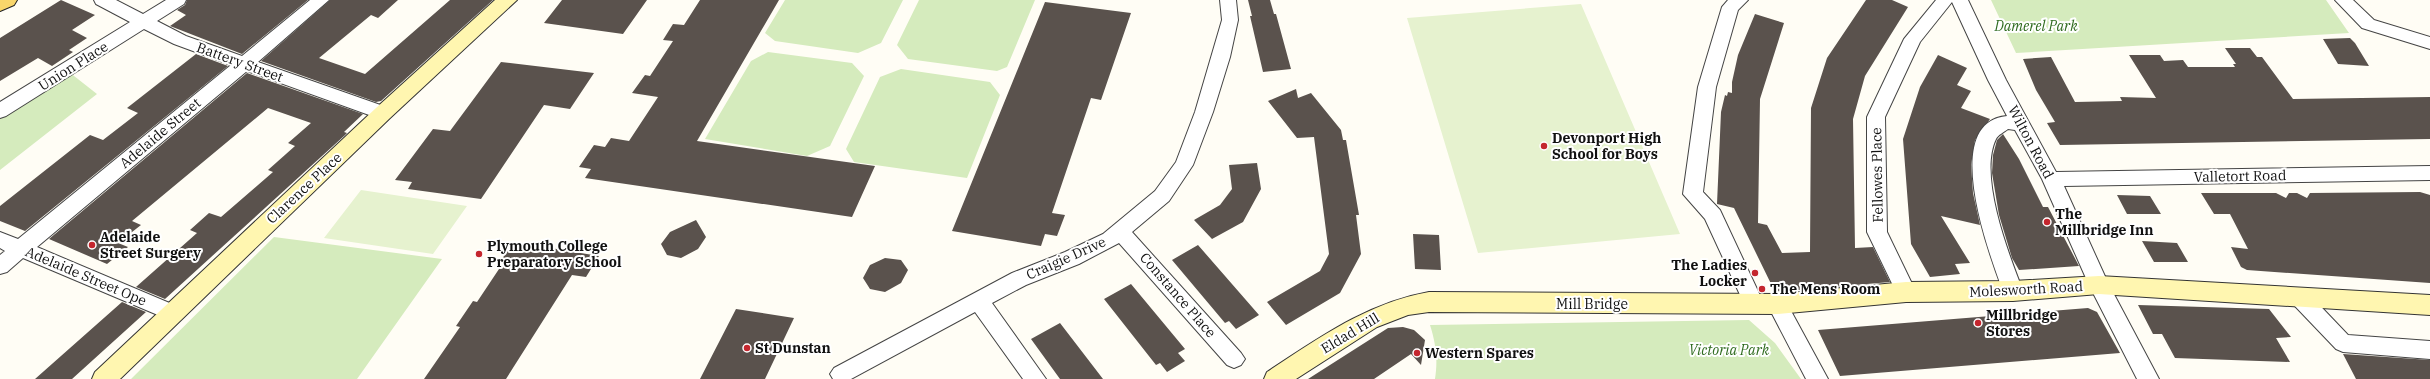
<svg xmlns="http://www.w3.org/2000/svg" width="2430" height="379" font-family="'IBM Plex Serif',serif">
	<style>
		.green { fill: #d5ebbd }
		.pitch { fill: #e6f2cf }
		.building { fill: #5a524d }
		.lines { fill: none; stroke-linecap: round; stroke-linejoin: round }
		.street-casing { stroke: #444; stroke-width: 2 }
		.secondary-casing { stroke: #333; stroke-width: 2 }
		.primary-casing { stroke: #222; stroke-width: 2 }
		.street { fill: #fff; fill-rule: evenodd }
		.secondary { fill: #fff6b0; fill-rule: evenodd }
		.primary { fill: #f9d66b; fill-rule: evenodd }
		.poi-dot { fill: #c4262e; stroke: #fff; stroke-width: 1.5 }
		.labels { text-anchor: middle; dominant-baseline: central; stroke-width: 4; stroke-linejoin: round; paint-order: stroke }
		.park-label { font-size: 14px; font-style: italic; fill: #2f6b1f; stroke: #fff }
		.street-label { font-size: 14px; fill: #111; stroke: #fff }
		.poi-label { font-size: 14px; font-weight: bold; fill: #111; stroke: #fff; text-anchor: start }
	</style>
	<rect width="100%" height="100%" fill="#fffdf5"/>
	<!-- green -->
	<path class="green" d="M785 0H903L881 43 858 53 775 41 765 33Z
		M919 0H1035L1007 67 997 71 908 59 897 45Z
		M1991 0H2326L2349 33 2016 53Z
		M768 52 852 63 864 76 830 146 807 156 705 139 751 61Z
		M901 69 990 82 1000 95 967 178 854 162 846 149 880 77Z
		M69 72 97 94 0 170V114Z
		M274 237 442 259 357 379H131Z
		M1749 320 1775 343 1801 379H1435C1438 360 1436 344 1430 325Z"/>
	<!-- pitch -->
	<path class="pitch" d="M1581 4 1680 234 1478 253 1407 18Z
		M361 190 467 206 433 254 324 238Z"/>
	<!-- building -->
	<path class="building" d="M61 0 95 15 72 30 87 38 69 50 73 52 52 66 38 58 0 81V38Z
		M187 0H308L242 54 170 26 186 15 177 10 185 5Z
		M330 0H398L378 18 371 15 319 58 365 74 450 0H493L381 101 376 102 261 61Z
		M562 0H647L623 34 544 23Z
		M700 0H779L697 141 875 166 852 217 585 178 591 169 579 167 594 145 605 147 611 138 629 141 658 97 632 93 645 75 650 76 673 41 663 40 673 24 684 25Z
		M1248 0H1270L1274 14H1276L1291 69 1263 72 1250 16H1252Z
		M1866 0H1892L1908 7 1865 76 1853 119 1855 248 1873 247 1890 282 1775 292 1734 208 1717 204 1721 112 1725 95 1727 96 1728 92 1732 93V82L1738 55 1755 14 1784 23 1760 99 1758 223 1767 225 1782 253 1810 252 1811 108 1827 58Z
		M1045 2 1131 13 1101 100 1091 98 1052 213 1065 215 1057 236 1045 234 1041 246 952 231Z
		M2350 38 2355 43 2369 66 2338 64 2323 39Z
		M2225 48H2250L2257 57H2262L2293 99 2430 97V139L2060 145 2047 123 2055 122 2036 90 2023 59 2051 57 2075 102 2122 101 2120 97 2156 98 2129 55H2160L2164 61 2183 60 2188 67H2235L2233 64H2236Z
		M196 54 228 66 25 231 0 221V206L90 135 103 140 138 113 127 108Z
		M1938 55 1967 68 1957 85 1971 91 1961 108 1990 119 1975 140 1971 165 1973 193 1980 225 1941 216 1970 263 1955 264 1960 274 1930 277 1911 244 1903 139 1920 87Z
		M501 62 594 73 570 109 544 105 481 199 408 189 412 182 395 180 433 129 450 131Z
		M247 73 363 114 344 132 347 133 344 136 165 299 136 287 197 233 190 230 209 213 221 217 273 172 268 170 295 146 288 143 311 123 268 108 132 221 141 225 118 243 128 247 107 264 49 239Z
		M1296 89 1298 98 1311 93 1341 130 1343 140H1346L1359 215H1356L1361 254 1340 293 1286 325 1267 302 1320 271 1329 254 1314 137 1297 138 1268 101Z
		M2003 134 2019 159 2043 207H2048L2079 266 2019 270 2012 258 1999 215 1992 173 1993 155 1997 140Z
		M1257 163 1261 189 1243 222 1212 239 1194 220 1220 205 1232 189 1229 165Z
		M2420 192 2430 195V283L2247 270 2241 267 2231 247 2248 249 2230 214H2214L2201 193H2276L2286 198 2289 193H2297L2307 198 2310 193Z
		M2117 195 2150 196 2161 214H2127Z
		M696 220 706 237 698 249 681 258 667 255 661 244 670 232Z
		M1413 234 1439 235 1441 270 1415 269Z
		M2142 241 2177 243 2188 262H2154Z
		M532 245 599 256 586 277 572 275 506 379H424L460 327 456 326 473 301 477 302 501 266H497L511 246 530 249Z
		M1198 245 1259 315 1236 329 1229 321 1225 323 1172 260Z
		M885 258 901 260 908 270 901 283 885 292 870 289 863 278 870 265Z
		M1131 284 1185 349 1178 353 1185 361 1167 372 1160 363 1156 365 1104 299Z
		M122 302 146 312 72 379H35Z
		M2138 305 2269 309 2291 337 2276 338 2290 362 2175 358 2162 334H2153Z
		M2088 308 2097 312 2120 353 1840 376 1818 330Z
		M736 309 794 318 765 379H700Z
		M1060 323 1103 379H1060L1031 339Z
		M1403 327 1414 330 1425 340 1421 365 1411 354 1374 379H1308L1388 328Z
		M2343 354 2430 360V379H2356Z"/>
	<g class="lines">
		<!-- street casing -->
		<g class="street-casing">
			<path id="street" d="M94 0H116L143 14 166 0H186L184 4 157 21 186 36 242 56 310 0H329L258 62 389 108 392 113 389 118 383 120 247 71 37 247 179 307 182 313 179 319 172 321 23 258 7 272 0 274V255L5 251 0 248V232L18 239 231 65 174 44 144 29 6 116 0 118V102L130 22 96 4Z
				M1220 0H1236L1238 20 1230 57 1213 112 1193 165 1169 201 1132 232 1241 353 1245 359 1241 365 1234 368 1227 365 1119 243 1079 264 1026 285 992 303 1046 379H1023L975 312 851 379H833L830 374 834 368 1012 273 1065 252 1103 234 1155 191 1176 162 1195 112 1222 20Z
				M1728 0H1748L1738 10 1716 87 1703 192 1720 210 1764 304 1761 310 1754 312 1747 310 1705 219 1683 194 1698 87 1722 7Z
				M1936 0H1968L2006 80 2056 172 2430 166V180L2064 186 2108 283 2159 379H2137L2089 285 2042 179 2015 130 2008 129C2004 132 1998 135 1996 139 1978 176 2009 255 2023 291L2020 297 2013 299 2006 297 2003 291C1990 256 1939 122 2007 116L1988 80 1952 2 1920 42 1885 117 1887 232 1916 292 1913 298 1906 300 1899 298 1867 232V117L1904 39Z
				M2335 0H2353L2374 20 2430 37V49L2362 28Z
				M2299 289 2306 291 2348 335 2430 341V359L2343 352 2336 349 2292 303 2289 297 2292 291Z
				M1777 296 1784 298 1828 379H1806L1767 304 1770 298Z"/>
		</g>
		<!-- secondary casing -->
		<g class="secondary-casing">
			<path id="secondary" d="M495 0H517L390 118 120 379H92L95 372 376 108Z
				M2099 276 2430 295V315L2099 294 2013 301 1906 302 1777 314 1429 312 1408 315 1377 327 1296 379H1264L1267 372C1319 338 1367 303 1429 292L1777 294 1906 282 2013 281Z"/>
		</g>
		<!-- primary casing -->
		<g class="primary-casing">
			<path id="primary" d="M0 0H17L14 5 0 11Z"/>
		</g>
		<!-- street -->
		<use href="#street" class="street"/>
		<!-- secondary -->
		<use href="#secondary" class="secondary"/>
		<!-- primary -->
		<use href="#primary" class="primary"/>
	</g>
	<!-- markers -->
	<g class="poi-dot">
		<circle cx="1544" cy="146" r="4"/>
		<circle cx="2047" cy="222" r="4"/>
		<circle cx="92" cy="245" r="4"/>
		<circle cx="479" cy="254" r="4"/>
		<circle cx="1755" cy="273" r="4"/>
		<circle cx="1762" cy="289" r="4"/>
		<circle cx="1978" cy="323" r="4"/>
		<circle cx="747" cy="348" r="4"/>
		<circle cx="1417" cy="353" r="4"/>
	</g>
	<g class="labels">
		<!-- park labels -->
		<g class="park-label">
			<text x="2036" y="26">Damerel Park</text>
			<text x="1729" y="350">Victoria Park</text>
		</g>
		<!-- street labels -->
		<g class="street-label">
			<text transform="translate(240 62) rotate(20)">Battery Street</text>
			<text transform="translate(73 66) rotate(-32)">Union Place</text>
			<text transform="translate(160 133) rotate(-40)">Adelaide Street</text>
			<text transform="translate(2031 142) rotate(62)">Wilton Road</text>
			<text transform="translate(1877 175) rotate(-91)">Fellowes Place</text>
			<text transform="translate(2240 176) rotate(-1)">Valletort Road</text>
			<text transform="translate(304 188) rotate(-43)">Clarence Place</text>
			<text transform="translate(1066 258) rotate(-24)">Craigie Drive</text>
			<text transform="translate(86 276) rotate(23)">Adelaide Street Ope</text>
			<text transform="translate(2026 289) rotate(-3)">Molesworth Road</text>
			<text transform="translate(1178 295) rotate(49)">Constance Place</text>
			<text x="1592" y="304">Mill Bridge</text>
			<text transform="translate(1350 333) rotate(-31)">Eldad Hill</text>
		</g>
		<!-- poi labels -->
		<g class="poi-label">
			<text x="1552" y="138">Devonport High<tspan x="1552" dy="16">School for Boys</tspan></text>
			<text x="2055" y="214">The<tspan x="2055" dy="16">Millbridge Inn</tspan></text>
			<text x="100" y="237">Adelaide<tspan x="100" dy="16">Street Surgery</tspan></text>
			<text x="487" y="246">Plymouth College<tspan x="487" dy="16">Preparatory School</tspan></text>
			<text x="1747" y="265" text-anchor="end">The Ladies<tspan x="1747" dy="16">Locker</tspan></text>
			<text x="1770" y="289">The Mens Room</text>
			<text x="1986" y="315">Millbridge<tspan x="1986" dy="16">Stores</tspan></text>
			<text x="755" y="348">St Dunstan</text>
			<text x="1425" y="353">Western Spares</text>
		</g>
	</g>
</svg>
